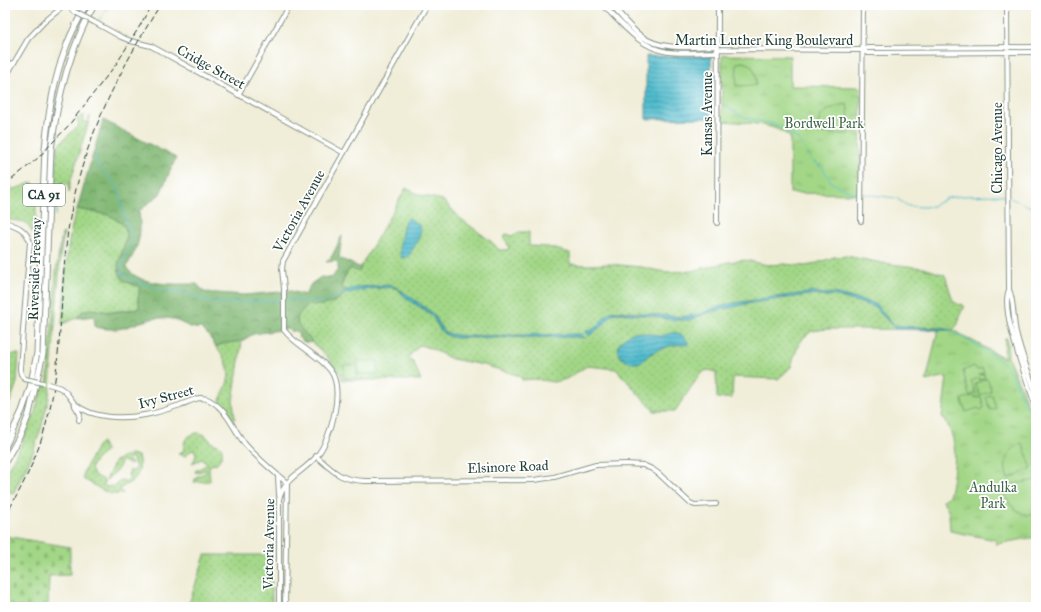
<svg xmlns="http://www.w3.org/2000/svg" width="1041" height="612" font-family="'IM FELL Great Primer',serif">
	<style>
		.grass { fill: url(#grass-dots); stroke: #618a5e }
		.forest { fill: url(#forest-crowns); stroke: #507a54 }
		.cemetery { fill: url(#cemetery-stones); stroke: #618a5e }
		.park { fill: url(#park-tufts); stroke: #618a5e }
		.pitch { fill: #a3d787; stroke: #618a5e }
		.water { fill: url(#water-rules); stroke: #387c80 }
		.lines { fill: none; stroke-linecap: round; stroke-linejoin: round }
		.stream { stroke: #51bbcd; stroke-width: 1 }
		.secondary-casing { stroke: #889586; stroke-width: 6 }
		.primary-casing { stroke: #889586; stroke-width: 6 }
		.highway-casing { stroke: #889586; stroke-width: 7 }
		.secondary { stroke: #fff; stroke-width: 4 }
		.primary { stroke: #fff; stroke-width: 4 }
		.highway { stroke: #fff; stroke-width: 5 }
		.rail { stroke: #1f3d34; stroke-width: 1; stroke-dasharray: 6 3; stroke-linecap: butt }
		.secondary-bridge-casing { stroke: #889586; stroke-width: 6; stroke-linecap: butt }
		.secondary-bridge { stroke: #fff; stroke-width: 4 }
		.labels { text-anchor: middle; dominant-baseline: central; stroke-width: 3.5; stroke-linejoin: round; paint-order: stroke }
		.shield { fill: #fff; stroke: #627771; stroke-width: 1 }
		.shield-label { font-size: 13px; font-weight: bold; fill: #1f3d34 }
		.street-label { font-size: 14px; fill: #1f3d34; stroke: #fff }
		.park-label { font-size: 14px; fill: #406449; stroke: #fff }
	</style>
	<defs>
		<pattern id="grass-dots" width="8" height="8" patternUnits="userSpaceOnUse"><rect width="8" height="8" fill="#a3d787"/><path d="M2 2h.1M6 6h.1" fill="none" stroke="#8cb975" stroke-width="1.8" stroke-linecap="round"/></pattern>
		<pattern id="forest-crowns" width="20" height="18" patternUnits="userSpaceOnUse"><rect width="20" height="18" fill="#82b874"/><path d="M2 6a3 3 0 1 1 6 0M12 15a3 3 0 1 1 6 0" fill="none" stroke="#6a9760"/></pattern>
		<pattern id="cemetery-stones" width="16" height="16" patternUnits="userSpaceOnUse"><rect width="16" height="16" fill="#a3d787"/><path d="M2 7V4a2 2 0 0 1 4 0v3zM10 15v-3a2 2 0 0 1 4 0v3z" fill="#8cb975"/></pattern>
		<pattern id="park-tufts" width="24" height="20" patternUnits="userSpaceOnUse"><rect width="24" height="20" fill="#a3d787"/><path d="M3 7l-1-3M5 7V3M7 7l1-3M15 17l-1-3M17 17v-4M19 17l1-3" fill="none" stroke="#8cb975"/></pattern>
		<pattern id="water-rules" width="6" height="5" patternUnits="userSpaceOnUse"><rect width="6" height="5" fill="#51bbcd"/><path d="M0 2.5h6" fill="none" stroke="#4399a7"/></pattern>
	</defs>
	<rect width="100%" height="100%" fill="#fff"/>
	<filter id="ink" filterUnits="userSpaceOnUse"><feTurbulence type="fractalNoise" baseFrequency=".025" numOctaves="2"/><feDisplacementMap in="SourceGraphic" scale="8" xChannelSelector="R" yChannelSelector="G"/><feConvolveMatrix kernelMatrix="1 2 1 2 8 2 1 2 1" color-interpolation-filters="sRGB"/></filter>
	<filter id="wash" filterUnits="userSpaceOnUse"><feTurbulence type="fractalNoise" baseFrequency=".012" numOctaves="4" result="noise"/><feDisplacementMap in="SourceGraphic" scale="16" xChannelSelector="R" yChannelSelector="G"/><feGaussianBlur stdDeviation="0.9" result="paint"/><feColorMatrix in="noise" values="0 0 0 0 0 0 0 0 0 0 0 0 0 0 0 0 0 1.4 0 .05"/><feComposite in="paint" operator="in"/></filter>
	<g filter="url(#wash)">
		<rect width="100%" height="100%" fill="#f0edd8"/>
		<!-- grass -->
		<path class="grass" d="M84 115 82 122H88L90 116 89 121 70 183 69 193C69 187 69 185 63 182 55 187 56 197 54 206L57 146 79 125 77 119Z
			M33 182 36 198V232H32C26 217 18 223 5 219V188L10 185 11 188 15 189Z
			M406 188 420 195 443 200 460 218 493 243 499 250H505L509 249 507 242 504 239 505 235 507 234 512 236 519 232H529V246L548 247 570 253V264L588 265 609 264 642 267 659 271 669 272 691 271 729 262 745 260 767 265 784 264 804 266 811 265 834 257 847 256 882 263 924 268 945 275 953 301 959 305 962 304 965 307 961 312 958 324 953 330 858 329H826L812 331 803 338 796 351 791 367 778 379 733 377 732 398H717L716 372 707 370 701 373 675 411H654L616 369 587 366 566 379 560 381 553 382 535 379 522 380 520 376 484 365 452 359 430 348 419 345 408 358 414 363 421 380H342L340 372H337L327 356 288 321 287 297 341 294 343 282 350 263 360 268Z
			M77 209 109 215 124 225 127 236 118 265 120 275 124 281 140 287 138 299 140 308 111 312 90 309 82 311 77 318 62 324C65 289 65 241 77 209Z
			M64 233 61 251 49 397 41 429 32 455 13 494 5 489V474L21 445 35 412 42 386H47L56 271 62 234Z
			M237 341H242L233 401 235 419 231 418 220 404V400C232 375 233 370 216 347 223 343 230 343 237 341Z
			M19 354 17 382 5 417V355Z
			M196 433C204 433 207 436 211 442 214 444 217 444 220 446 225 450 221 459 217 463 214 465 211 464 209 467L210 481 194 482 196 477 207 472 205 470 196 473 195 471 208 464 202 459 192 463 195 459 196 452 192 450 185 456 178 454 183 452 185 440 189 436Z
			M102 442 106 450C101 457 83 466 96 476 99 478 102 478 105 481L103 483 106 487 114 486 121 480 126 481 130 479 128 475 130 470 133 472 136 468 132 457 128 459 132 464H129L124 461H122C115 475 116 471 106 480L115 461 131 454 138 456C143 474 135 481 120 488V491L123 493C106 498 98 485 84 480L83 478 84 471 97 446Z
			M205 555H271L272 607H188Z"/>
		<!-- forest -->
		<path class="forest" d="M103 120 176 158 160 194 139 211C142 236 139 246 126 267 139 287 176 284 197 284L204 292 244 295 291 291 305 295 311 284 321 277 332 278 338 269V263L336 261 326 262 332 256 342 236 339 258 361 268 359 272 350 268 343 280 341 287 347 290C339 305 322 306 308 305 286 324 303 326 312 342 306 344 302 341 298 337L299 334 294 330 293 332 287 329 253 334 242 341 221 344 216 347 209 336 201 328C187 330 179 318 165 318 150 317 137 324 123 328 114 330 104 329 95 327L94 316 77 318C89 302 96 313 112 312 121 312 132 310 140 308L138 299 140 287 124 281 120 275 118 265 127 236 124 225 109 215 77 209Z"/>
		<!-- cemetery -->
		<path class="cemetery" d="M5 536 70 547V575L49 576 48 607H5Z"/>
		<!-- park -->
		<path class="park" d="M724 55 790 56V86L861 87 860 194 790 193V137C772 122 745 123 722 121V57Z
			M938 330H953L1004 358 1005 338H1007L1008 357 1036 424V537L996 544V540L950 531 949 513 943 500 948 497 950 493C953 479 957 453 953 439 951 432 948 425 945 419L942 417 947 377H942L926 381Z"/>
		<!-- pitch -->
		<path class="pitch" d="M743 62C754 64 757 75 756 85L736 86 737 63Z
			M847 104 850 126 849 134 816 133C819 111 826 109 847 104Z
			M358 361H378V374H358Z
			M344 365H357V378H344Z
			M974 366 977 370 982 368 984 373 978 375 984 374 985 378 980 380 979 378 971 381 976 393 971 395H969L963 371Z
			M986 379 988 380 991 390 990 392 980 395 975 384Z
			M992 395 996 408 990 410 986 397Z
			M973 396 975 398 981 397 984 408 980 410 978 408 966 412 962 401V399Z
			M1022 443 1032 468 1008 479C1002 463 1007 450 1022 443Z
			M1036 480V515C1017 516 1006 503 1002 486Z"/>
		<!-- water -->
		<path class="water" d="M646 56H711V118L646 119Z
			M409 218 419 225C423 234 417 241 413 249 410 253 410 256 405 258L401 257C398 249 402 229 405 221Z
			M391 285C396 286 431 311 434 315 439 321 440 329 447 333 452 335 460 335 465 336L580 334 585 338 577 337 456 338C438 334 441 329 432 316 425 308 414 305 406 298 402 295 400 289 395 288 389 286 352 291 345 294L347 290 360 287Z
			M815 292 824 294 832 293 838 294 873 303C882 308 885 317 892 323 898 328 935 327 945 328L950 330 895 329 875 307 833 295 824 297 816 294 802 296 751 303 711 312 689 320H671L652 316 617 313 612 314 603 325 589 336 586 331C598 331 601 318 609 313 612 311 616 311 619 311L681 317 700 314 712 309 729 304 766 298Z
			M636 332 657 335 661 337C663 335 673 332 677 333 681 334 688 340 689 344L687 345C676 343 660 348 651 354 648 355 646 358 644 360 637 366 627 362 620 357 614 345 624 335 636 332Z"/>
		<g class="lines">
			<!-- stream -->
			<path class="stream" d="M99 20 109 5
				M5 49 9 58
				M723 105 746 118 774 124 782 128 800 141 812 161 822 167 832 183 850 192 860 193
				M95 153C97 174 109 172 116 186 123 198 121 206 124 216 126 222 130 227 131 233 134 252 121 258 121 272L127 277 141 283 159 289 188 293 204 301 223 303 283 300
				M863 194 896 198 908 206 924 207 933 206 947 198 961 196 1001 195 1007 197
				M1010 198 1036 209
				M56 215 59 188 63 185
				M287 300 324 302 347 292
				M947 330C962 337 1004 358 1011 372 1017 383 1020 399 1028 408
				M581 335 588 333"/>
		</g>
	</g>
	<g filter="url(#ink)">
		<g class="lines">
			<!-- secondary casing -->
			<g class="secondary-casing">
				<path id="secondary" d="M66 5 75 12
					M94 22 121 37 131 41 151 46 344 153
					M5 61 12 64
					M5 78 28 39 44 22 65 5
					M238 95 289 5
					M861 221 863 5
					M5 222C17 226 26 229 30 242L20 368C20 372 21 376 25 379
					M717 223 718 5
					M58 387C67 390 69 398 75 404 93 419 123 419 145 415 157 413 168 409 180 405 186 403 193 399 200 398 204 398 208 399 211 401 227 410 234 430 245 444 257 458 273 471 287 483
					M75 406 80 414 79 420
					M316 456C334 472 340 480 365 481L534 480 554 477 596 465 626 464 643 465 652 469 659 474 690 503 695 505 716 504
					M278 476 279 495
					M279 607V499C287 475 301 474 316 457 331 440 345 389 330 370 318 354 296 346 284 330V289L282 269 283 261 427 5
					M285 607 287 483"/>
			</g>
			<!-- primary casing -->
			<g class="primary-casing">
				<path id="primary" d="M603 5C622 24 640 48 668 52 683 54 700 52 715 52L718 49 863 50 867 53 1036 52
					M611 5C620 15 630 28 641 36 662 51 690 47 714 46L718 49
					M1007 5 1009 290C999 310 1029 385 1036 408
					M863 50 867 48 1036 47
					M1009 290C1014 299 1013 321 1016 332 1021 353 1029 374 1036 394"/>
			</g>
			<!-- highway casing -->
			<g class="highway-casing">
				<path id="highway" d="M5 447 22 411 30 388 37 353 45 149C48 115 53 82 65 50 70 34 79 19 86 5
					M5 462 22 432 29 414 43 354 51 150C57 99 69 50 94 5"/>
			</g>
			<!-- secondary -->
			<use href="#secondary" class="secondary"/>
			<!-- primary -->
			<use href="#primary" class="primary"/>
			<!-- highway -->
			<use href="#highway" class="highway"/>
			<!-- rail -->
			<path class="rail" d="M5 185 38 158 69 125 117 63 141 24 151 5
				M5 516C22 488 36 459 45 428 65 358 58 283 71 212 86 134 119 72 160 5"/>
			<!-- secondary-bridge casing -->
			<g class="secondary-bridge-casing">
				<path id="secondary-bridge" d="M75 12 94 22
					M25 379 43 383
					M48 384 58 387"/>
			</g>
			<!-- secondary-bridge -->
			<use href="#secondary-bridge" class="secondary-bridge"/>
		</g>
	</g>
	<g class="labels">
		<!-- shield labels -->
		<rect class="shield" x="23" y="184" width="42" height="22" rx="3"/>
		<g class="shield-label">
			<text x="44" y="195">CA 91</text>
		</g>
		<!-- street labels -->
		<g class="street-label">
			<text x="764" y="40">Martin Luther King Boulevard</text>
			<text transform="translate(211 67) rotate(29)">Cridge Street</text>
			<text transform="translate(707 114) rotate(-90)">Kansas Avenue</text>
			<text transform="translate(997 148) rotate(-90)">Chicago Avenue</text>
			<text transform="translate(299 211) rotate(-61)">Victoria Avenue</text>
			<text transform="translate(35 269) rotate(-88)">Riverside Freeway</text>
			<text transform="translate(166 397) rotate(-15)">Ivy Street</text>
			<text transform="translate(508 467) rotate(-2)">Elsinore Road</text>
			<text transform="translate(269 544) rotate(-89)">Victoria Avenue</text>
		</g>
		<!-- park labels -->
		<g class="park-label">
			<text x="824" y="123">Bordwell Park</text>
			<text x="993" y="487">Andulka<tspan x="993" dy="16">Park</tspan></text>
		</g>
	</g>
	<!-- margin -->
	<rect width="1041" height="612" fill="none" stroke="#fff" stroke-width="20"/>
</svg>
